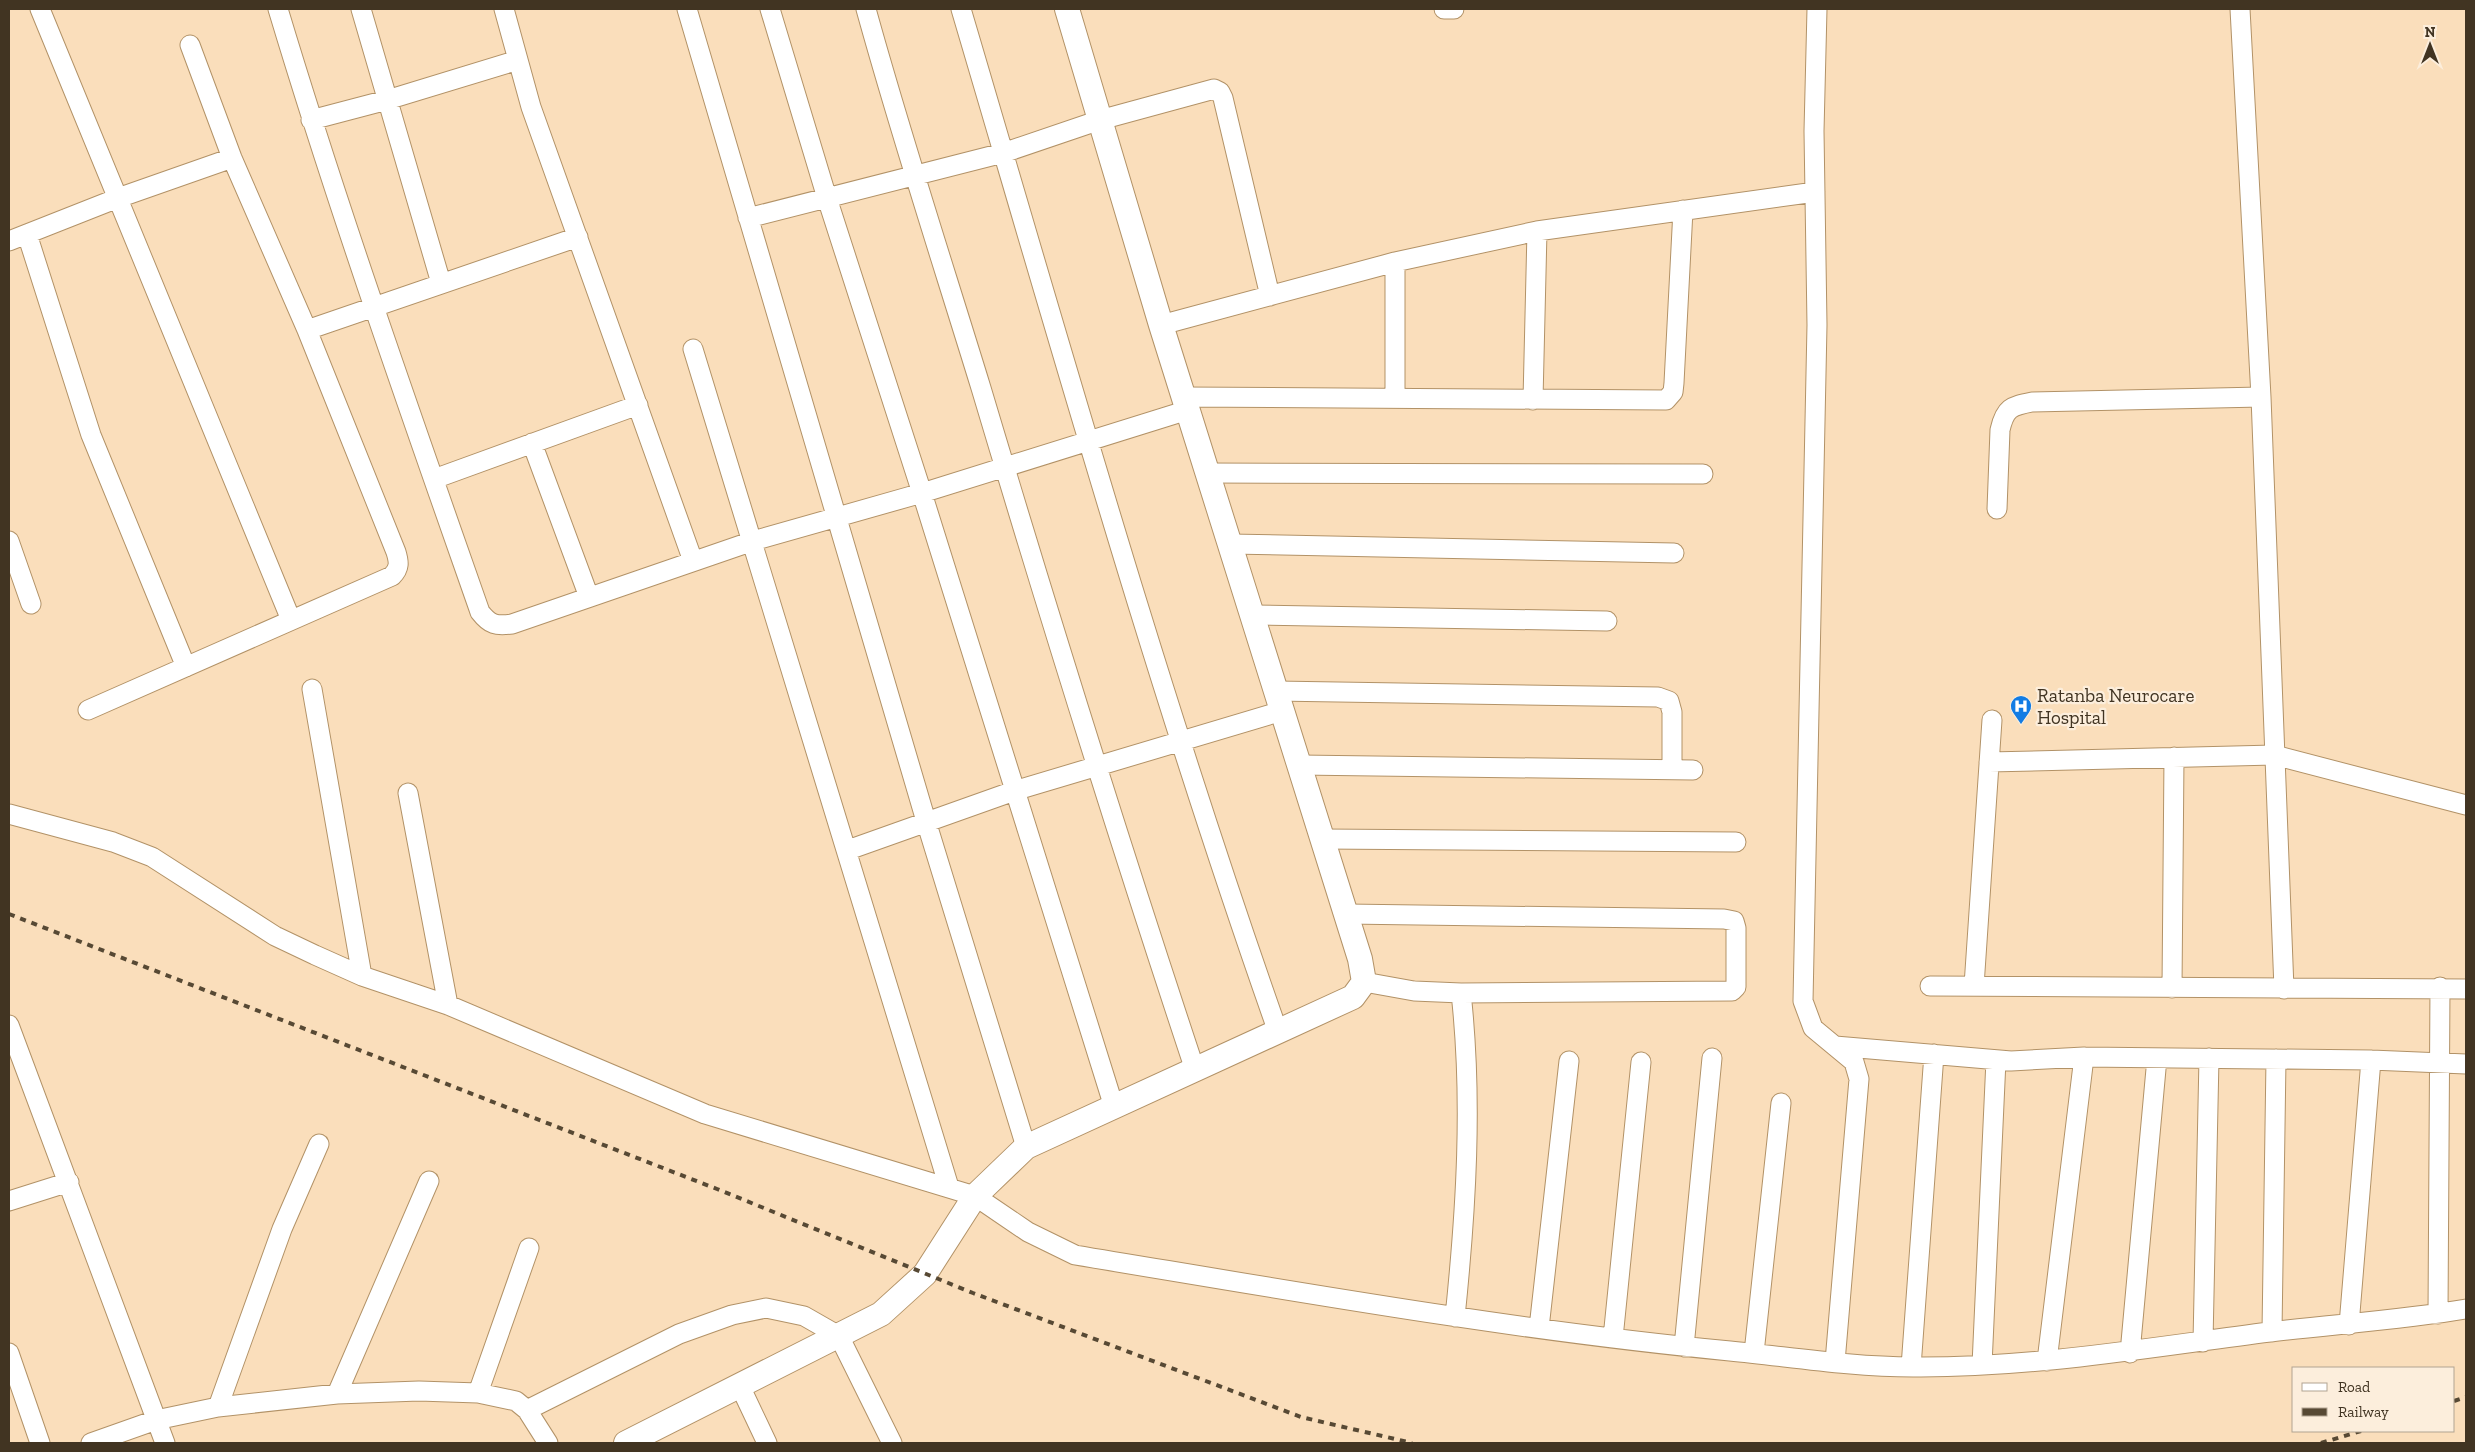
<svg xmlns="http://www.w3.org/2000/svg" width="2475" height="1452" font-family="'Zilla Slab',serif">
	<style>
		.lines { fill: none; stroke-linecap: round; stroke-linejoin: round }
		.minor-casing { stroke: #b29267; stroke-width: 21 }
		.tertiary-casing { stroke: #b29267; stroke-width: 26 }
		.minor { stroke: #fff; stroke-width: 19 }
		.tertiary { stroke: #fff; stroke-width: 24 }
		.rail { stroke: #574934; stroke-width: 4; stroke-dasharray: 6 6; stroke-linecap: butt }
		.labels { text-anchor: middle; dominant-baseline: central; stroke-width: 4.5; stroke-linejoin: round; paint-order: stroke }
		.poi-label { font-size: 19px; fill: #413422; stroke: #fceedc; text-anchor: start }
	</style>
	<rect width="100%" height="100%" fill="#fadebb"/>
	<g class="lines">
		<!-- minor casing -->
		<g class="minor-casing">
			<path id="minor" d="M40 9 291 620
				M278 9C339 212 410 412 480 612 490 625 496 626 512 624L753 541 922 493 1188 410
				M361 9 441 283
				M504 9 531 107 693 561
				M687 9 926 821 1026 1147
				M770 9 827 198 922 493 1114 1107
				M866 9C901 136 942 261 981 388 1049 616 1120 844 1195 1070
				M961 9C1062 351 1159 695 1278 1032
				M1444 9H1454
				M1817 9 1814 131 1817 325 1803 1001 1813 1028 1854 1062 1859 1079 1835 1362
				M2240 9 2261 397 2284 989
				M311 120 387 100 518 60
				M748 218 1003 153 1100 120 1214 89 1220 92 1223 98 1270 296
				M27 234 91 435 186 667
				M9 241 118 198 232 158
				M1161 325 1395 262 1537 231 1815 192
				M307 330 578 237
				M693 349 949 1187
				M1183 397 1666 400 1673 392 1674 383 1683 210
				M1395 398V262
				M1533 400 1537 231
				M532 443 589 597
				M1207 473 1703 474
				M434 479 638 405
				M1997 509 2000 430C2005 408 2011 406 2032 402L2261 397
				M9 541 31 604
				M1229 544 1674 553
				M1252 615 1607 621
				M312 689 362 976
				M1275 691 1658 697 1669 701 1672 712V769
				M88 710 392 576C400 568 399 562 396 552L307 330 232 158 190 45
				M1989 762 2274 755 2466 805
				M1299 765 1693 770
				M408 793 448 1005
				M9 814 113 842 152 857 275 936 315 955 362 976 448 1005 705 1114 975 1196 1028 1232 1075 1255C1293 1291 1511 1330 1730 1351 1791 1357 1852 1367 1913 1367 2033 1368 2151 1347 2270 1332 2336 1324 2401 1320 2466 1309
				M1322 839 1736 842
				M848 850 1014 791 1282 711
				M1346 914 1724 919 1734 921 1736 928V987L1732 991 1461 993 1414 991 1364 982
				M1930 986 2466 989
				M1974 986 1992 720
				M2172 988 2174 757
				M9 1025 165 1443
				M1835 1046 2011 1061 2084 1057 2371 1060 2466 1064
				M9 1201 69 1182
				M2438 1314 2440 987
				M1455 1317C1466 1210 1473 1101 1461 993
				M2349 1325 2371 1060
				M1539 1328 1569 1061
				M2272 1332 2276 1059
				M1613 1338 1641 1062
				M2203 1342 2209 1058
				M1684 1347 1712 1058
				M9 1353 40 1443
				M1754 1353 1781 1103
				M2130 1353 2157 1058
				M2047 1361 2084 1057
				M1982 1365 1996 1060
				M1911 1367 1934 1054
				M740 1386 767 1443
				M478 1393 529 1248
				M337 1394 429 1181
				M218 1407 282 1229 319 1144
				M527 1410 679 1334 732 1315 766 1308 804 1316 839 1336 892 1443
				M91 1443 156 1420 218 1407 337 1394 419 1391 478 1393 516 1401 527 1410 548 1443"/>
		</g>
		<!-- tertiary casing -->
		<g class="tertiary-casing">
			<path id="tertiary" d="M626 1443 881 1314 925 1274 975 1196 1026 1147 1353 997 1364 982 1360 959 1161 325 1067 9"/>
		</g>
		<!-- minor -->
		<use href="#minor" class="minor"/>
		<!-- tertiary -->
		<use href="#tertiary" class="tertiary"/>
		<!-- rail -->
		<path class="rail" d="M9 914 717 1189 973 1293 1301 1417 1412 1443
			M2454 1401 2466 1397
			M2321 1443 2361 1431"/>
	</g>
	<!-- icons -->
	<defs>
		<g id="hospital-pin" transform="scale(1.125)"><path d="M0 17L-7.5 6A9.5 9.5 0 1 1 7.5 6Z" fill="#127ce4" stroke="#fceedc"/><path d="M-5-5h3v3.5h4V-5h3V5h-3V1.5h-4V5h-3Z" fill="#fff"/></g>
	</defs>
	<g fill-rule="evenodd">
		<use href="#hospital-pin" x="2021" y="706"/>
	</g>
	<g class="labels">
		<!-- poi labels -->
		<g class="poi-label">
			<text x="2037" y="695">Ratanba Neurocare<tspan x="2037" dy="22">Hospital</tspan></text>
		</g>
	</g>
	<!-- border -->
	<rect width="2475" height="1452" fill="none" stroke="#413422" stroke-width="20"/>
	<!-- legend -->
	<rect x="2292" y="1367" width="162" height="65" fill="#fceedc" stroke="#b1a492"/>
	<rect x="2302" y="1383" width="25" height="8" fill="#ffffff" stroke="#b1a492"/>
	<text x="2338" y="1392" font-size="15" fill="#413422">Road</text>
	<rect x="2302" y="1408" width="25" height="8" fill="#574934" stroke="#b1a492"/>
	<text x="2338" y="1417" font-size="15" fill="#413422">Railway</text>
	<!-- north arrow -->
	<g transform="translate(2430 45)" stroke="#fceedc" stroke-width="4" paint-order="stroke">
	<path d="M0-4L9 19L0 12L-9 19Z" fill="#413422"/>
	<text y="-8" font-size="14" font-weight="bold" text-anchor="middle" fill="#413422">N</text>
	</g>
</svg>
